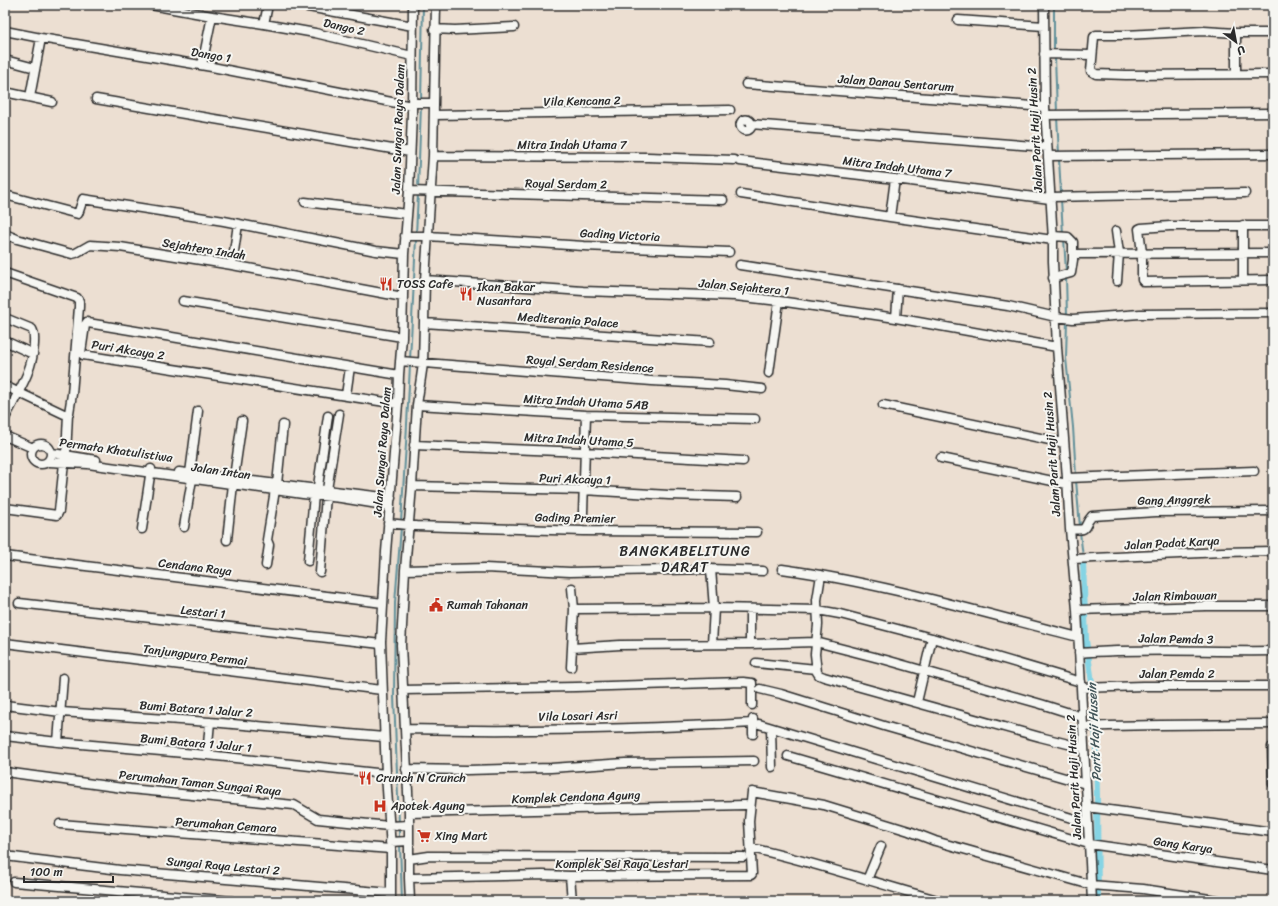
<svg xmlns="http://www.w3.org/2000/svg" width="1278" height="906" font-family="Sriracha,sans-serif">
	<style>
		.lines { fill: none; stroke-linecap: round; stroke-linejoin: round }
		.stream { stroke: #62909a; stroke-width: 2 }
		.canal { stroke: #86d4e4; stroke-width: 6 }
		.minor-casing { stroke: #2b2b2b; stroke-width: 11 }
		.minor { stroke: #f6f6f2; stroke-width: 8 }
		.labels { text-anchor: middle; dominant-baseline: central; stroke-width: 4; stroke-linejoin: round; paint-order: stroke }
		.street-label { font-size: 12px; fill: #2b2b2b; stroke: #f6f6f2 }
		.poi-label { font-size: 12px; fill: #2b2b2b; stroke: #f6f6f2; text-anchor: start }
		.water-label { font-size: 13px; font-style: italic; fill: #425559; stroke: #f6f6f2 }
		.quarter-label { font-size: 14px; letter-spacing: 1px; fill: #2b2b2b; stroke: #f6f6f2 }
	</style>
	<rect width="100%" height="100%" fill="#ecdfd2"/>
	<filter id="ink" filterUnits="userSpaceOnUse"><feTurbulence type="fractalNoise" baseFrequency=".025" numOctaves="2"/><feDisplacementMap in="SourceGraphic" scale="8" xChannelSelector="R" yChannelSelector="G"/><feConvolveMatrix kernelMatrix="1 2 1 2 8 2 1 2 1" color-interpolation-filters="sRGB"/></filter>
	<g filter="url(#ink)">
		<g class="lines">
			<!-- stream -->
			<path class="stream" d="M1054 5V52
				M1055 57 1057 112
				M421 101 423 5
				M1057 117 1059 154
				M1059 159 1061 194
				M418 189 421 105
				M1061 199 1063 234
				M416 235 418 193
				M1064 238 1066 272
				M1066 276 1067 316
				M1067 320 1066 358 1073 427 1076 476
				M410 360 416 239
				M1076 480 1080 527
				M401 522 406 444 410 365
				M1080 532 1083 557
				M399 824 394 696 395 603 401 527
				M399 828V840
				M400 844 402 901"/>
			<!-- canal -->
			<path class="canal" d="M1083 562 1086 640 1095 704 1097 796 1098 901"/>
			<!-- minor casing -->
			<g class="minor-casing">
				<path id="minor" d="M151 5 212 16 264 24 315 33 412 56
					M297 5 413 26
					M1044 5 1045 107 1053 240V261L1057 347 1067 478 1070 529 1077 610 1092 901
					M958 20 1044 26
					M264 24 268 5
					M434 29 455 30 514 27
					M5 31 41 38 212 67 412 106
					M1236 33V74
					M1273 33H1236L1204 31 1125 35H1096L1094 37 1091 71 1096 74 1126 75 1273 74
					M1044 54 1092 55
					M5 60 35 68
					M202 65 212 16
					M746 84 1045 107
					M5 92 52 102
					M30 97 41 38
					M96 99 410 152
					M412 103H433
					M434 115 730 110
					M1045 115 1273 113
					M740.5 125a5.5 5.5 0 1 1 11 0a5.5 5.5 0 1 1-11 0Z
					M751 124 1047 147
					M433 156 648 157 734 160
					M1048 156 1273 154
					M740 161 895 179 1050 199
					M409 191 723 200
					M741 194 890 217 1053 240
					M5 195 78 214 83 199 224 221 376 251 404 254
					M1050 197 1245 193
					M305 202 407 214
					M890 217 895 179
					M1273 226H1170L1141 228 1139 229 1142 253V280L1144 282 1273 280
					M1116 231 1119 253 1117 281
					M5 234 17 239 72 254 76 253 90 245 120 247 232 265 403 297
					M405 236H428L584 246 729 252
					M1053 236 1068 237 1073 242V260L1071 273 1053 278
					M1073 254 1273 253
					M232 265 238 224
					M740 265 1008 306 1056 317 1073 319 1140 314 1273 313
					M5 273 77 298 79 301V307L72 394 69 413 68 414H64L5 386
					M425 280 583 291 735 296 779 301 896 318 1057 347
					M1243 280V225
					M183 301 402 337
					M5 318 32 329C35 334 34 339 34 344 33 371 17 394 5 418
					M896 318 898 289
					M424 323 710 342
					M5 341 33 354
					M400 361 652 381 725 385 762 389
					M769 373 779 301
					M346 395 350 367
					M398 404 83 355 81 353 85 325 87 322 88 323 399 375
					M417 405 586 415 755 419
					M883 405 1064 443
					M5 436 33 448
					M31 454a10 10 0 1 1 20 0a10 10 0 1 1-20 0Z
					M414 445 584 452 743 461
					M52 453 96 460
					M66 456 68 414
					M941 458 1067 484
					M49 462 88 464 303 494 341 498 390 506
					M179 472 391 498
					M190 473 198 411
					M1067 478 1254 471
					M277 484 283 425
					M412 486 583 490 669 495 737 497
					M317 493 328 416
					M5 508 57 515 59 511 64 463
					M583 513 586 415
					M388 523 416 526 583 531 757 532
					M184 527 192 479
					M142 529 151 469
					M1070 529C1091 531 1081 528 1092 516L1156 512 1273 511
					M227 540 233 484 242 421
					M5 556 383 603
					M1073 559 1222 552 1273 551
					M308 561 314 495
					M266 565 269 545 267 540 275 490
					M711 569 714 608 712 644
					M782 569C882 583 980 612 1078 637
					M405 570 485 568 570 572 711 569 763 571
					M320 572 326 496 339 414
					M821 575 817 600 818 625 815 654 817 672 819 675 824 677 1040 737 1084 748
					M572 588 574 609
					M19 603 381 644
					M750 609V644
					M1077 610 1206 606H1273
					M5 643 382 690
					M1079 653C1144 648 1208 652 1273 651
					M756 663 816 669
					M571 667 572 648
					M1081 682 932 638 840 614 818 610 714 608 574 609 572 648 620 645 750 644 816 642 886 660 1041 704 1082 717
					M1081 688 1143 686H1273
					M760 689 781 694 884 726 1086 784
					M403 690 576 687 743 682 752 683V705
					M917 702 932 638
					M5 705 61 712 210 722 384 737
					M753 719V734
					M759 724 1088 823
					M1083 727 1109 726 1160 725 1273 724
					M771 728 772 767
					M405 729C521 732 637 729 753 723
					M5 736 58 742 207 755 386 774
					M58 742 63 678
					M1272 747 1273 784
					M207 755 210 722
					M788 756 1089 844 1273 870
					M406 769 467 770 551 768 625 763 754 761
					M5 772 130 789 294 805 318 819 389 826 409 825
					M1087 807 1273 832
					M409 813 745 805
					M60 824 391 849
					M390 842 409 841
					M751 848C815 862 877 884 941 901
					M5 856 120 870 391 893
					M409 859 429 856 743 857
					M570 876 572 901
					M409 878 543 875 570 876 751 875 752 874 749 821 752 792 824 805 909 831 935 841 1091 885 1143 889 1223 901
					M867 880 881 846
					M14 882 232 901
					M391 901V849L386 774 381 642 386 552 398 404 399 375 402 337 404 254 409 191 412 113 413 5
					M410 901 409 878V813L401 645 405 570 412 486 417 405 423 364 425 280 433 156 436 5"/>
			</g>
			<!-- minor -->
			<use href="#minor" class="minor"/>
		</g>
	</g>
	<!-- icons -->
	<defs>
		<g id="restaurant-bare" transform="scale(1.08)"><path d="M-5-6h1v4h1v-4h1v4h1v-4h1v5L-1.5 .5V6h-2V.5L-5-1ZM5-6V6H3V1.5H1.5Q1.5-4 5-6Z" fill="#c8321e" stroke="#f6f6f2" stroke-width="2.5" paint-order="stroke"/></g>
		<g id="civic-bare" transform="scale(1.08)"><path d="M-.6-6.5H3V-4.5H.6V-3L4-1V1h2V6H-6V1h2V-1L-.6-3ZM-1.2 2.5V6h2.4V2.5Z" fill="#c8321e" stroke="#f6f6f2" stroke-width="2.5" paint-order="stroke"/></g>
		<g id="hospital-bare" transform="scale(1.08)"><path d="M-5-5h3v3.5h4V-5h3V5h-3V1.5h-4V5h-3Z" fill="#c8321e" stroke="#f6f6f2" stroke-width="2.5" paint-order="stroke"/></g>
		<g id="supermarket-bare" transform="scale(1.08)"><path d="M-6-5.5h2.5l.6 2H6L4.5 2H-2.5L-4.4-4H-6ZM-1.5 3.2a1.3 1.3 0 1 0 .1 0ZM3 3.2a1.3 1.3 0 1 0 .1 0Z" fill="#c8321e" stroke="#f6f6f2" stroke-width="2.5" paint-order="stroke"/></g>
	</defs>
	<g fill-rule="evenodd">
		<use href="#restaurant-bare" x="386" y="284"/>
		<use href="#restaurant-bare" x="466" y="294"/>
		<use href="#civic-bare" x="436" y="605"/>
		<use href="#restaurant-bare" x="365" y="778"/>
		<use href="#hospital-bare" x="380" y="806"/>
		<use href="#supermarket-bare" x="424" y="836"/>
	</g>
	<g class="labels">
		<!-- street labels -->
		<g class="street-label">
			<text transform="translate(344 27) rotate(13)">Dango 2</text>
			<text transform="translate(211 55) rotate(10)">Dango 1</text>
			<text transform="translate(896 83) rotate(4)">Jalan Danau Sentarum</text>
			<text transform="translate(582 101) rotate(-1)">Vila Kencana 2</text>
			<text transform="translate(398 129) rotate(-88)">Jalan Sungai Raya Dalam</text>
			<text transform="translate(1035 130) rotate(-93)">Jalan Parit Haji Husin 2</text>
			<text x="572" y="145">Mitra Indah Utama 7</text>
			<text transform="translate(897 167) rotate(7)">Mitra Indah Utama 7</text>
			<text transform="translate(566 184) rotate(1)">Royal Serdam 2</text>
			<text transform="translate(620 235) rotate(3)">Gading Victoria</text>
			<text transform="translate(204 249) rotate(9)">Sejahtera Indah</text>
			<text transform="translate(744 287) rotate(5)">Jalan Sejahtera 1</text>
			<text transform="translate(568 320) rotate(4)">Mediterania Palace</text>
			<text transform="translate(128 350) rotate(9)">Puri Akcaya 2</text>
			<text transform="translate(590 364) rotate(4)">Royal Serdam Residence</text>
			<text transform="translate(586 402) rotate(3)">Mitra Indah Utama 5AB</text>
			<text transform="translate(579 440) rotate(3)">Mitra Indah Utama 5</text>
			<text transform="translate(116 450) rotate(8)">Permata Khatulistiwa</text>
			<text transform="translate(382 452) rotate(-86)">Jalan Sungai Raya Dalam</text>
			<text transform="translate(1052 454) rotate(-94)">Jalan Parit Haji Husin 2</text>
			<text transform="translate(221 471) rotate(8)">Jalan Intan</text>
			<text transform="translate(575 479) rotate(2)">Puri Akcaya 1</text>
			<text transform="translate(1174 500) rotate(-1)">Gang Anggrek</text>
			<text transform="translate(575 518) rotate(1)">Gading Premier</text>
			<text transform="translate(1172 543) rotate(-3)">Jalan Padat Karya</text>
			<text transform="translate(195 567) rotate(7)">Cendana Raya</text>
			<text transform="translate(1175 596) rotate(-1)">Jalan Rimbawan</text>
			<text transform="translate(203 612) rotate(6)">Lestari 1</text>
			<text transform="translate(1176 639) rotate(1)">Jalan Pemda 3</text>
			<text transform="translate(195 655) rotate(7)">Tanjungpura Permai</text>
			<text x="1177" y="674">Jalan Pemda 2</text>
			<text transform="translate(196 709) rotate(4)">Bumi Batara 1 Jalur 2</text>
			<text transform="translate(578 716) rotate(-1)">Vila Losari Asri</text>
			<text transform="translate(196 743) rotate(5)">Bumi Batara 1 Jalur 1</text>
			<text transform="translate(1074 777) rotate(-93)">Jalan Parit Haji Husin 2</text>
			<text transform="translate(200 783) rotate(6)">Perumahan Taman Sungai Raya</text>
			<text transform="translate(576 797) rotate(-2)">Komplek Cendana Agung</text>
			<text transform="translate(226 825) rotate(4)">Perumahan Cemara</text>
			<text transform="translate(1183 845) rotate(8)">Gang Karya</text>
			<text x="622" y="864">Komplek Sei Raya Lestari</text>
			<text transform="translate(223 866) rotate(5)">Sungai Raya Lestari 2</text>
		</g>
		<!-- poi labels -->
		<g class="poi-label">
			<text x="397" y="284">TOSS Cafe</text>
			<text x="477" y="287">Ikan Bakar<tspan x="477" dy="14">Nusantara</tspan></text>
			<text x="447" y="605">Rumah Tahanan</text>
			<text x="376" y="778">Crunch N Crunch</text>
			<text x="391" y="806">Apotek Agung</text>
			<text x="435" y="836">Xing Mart</text>
		</g>
		<!-- water labels -->
		<g class="water-label">
			<text transform="translate(1094 732) rotate(-93)">Parit Haji Husein</text>
		</g>
		<!-- quarter labels -->
		<g class="quarter-label">
			<text x="685" y="551">BANGKABELITUNG<tspan x="685" dy="16">DARAT</tspan></text>
		</g>
	</g>
	<!-- margin -->
	<rect width="1278" height="906" fill="none" stroke="#f6f6f2" stroke-width="20"/>
	<rect x="10" y="10" width="1258" height="886" fill="none" stroke="#2b2b2b" stroke-width="1.5" filter="url(#ink)"/>
	<!-- north arrow -->
	<g transform="translate(1236 42) rotate(148)" stroke="#f6f6f2" stroke-width="3" paint-order="stroke">
	<path d="M0-3L7 15L0 10L-7 15Z" fill="#2b2b2b"/>
	<text y="-6" font-size="11" font-weight="bold" text-anchor="middle" fill="#2b2b2b">U</text>
	</g>
	<!-- scale -->
	<path d="M24 876v6h89v-6" fill="none" stroke="#2b2b2b" stroke-width="2"/>
	<text x="30" y="876" font-size="12" fill="#2b2b2b" stroke="#f6f6f2" stroke-width="3" paint-order="stroke">100 m</text>
</svg>
